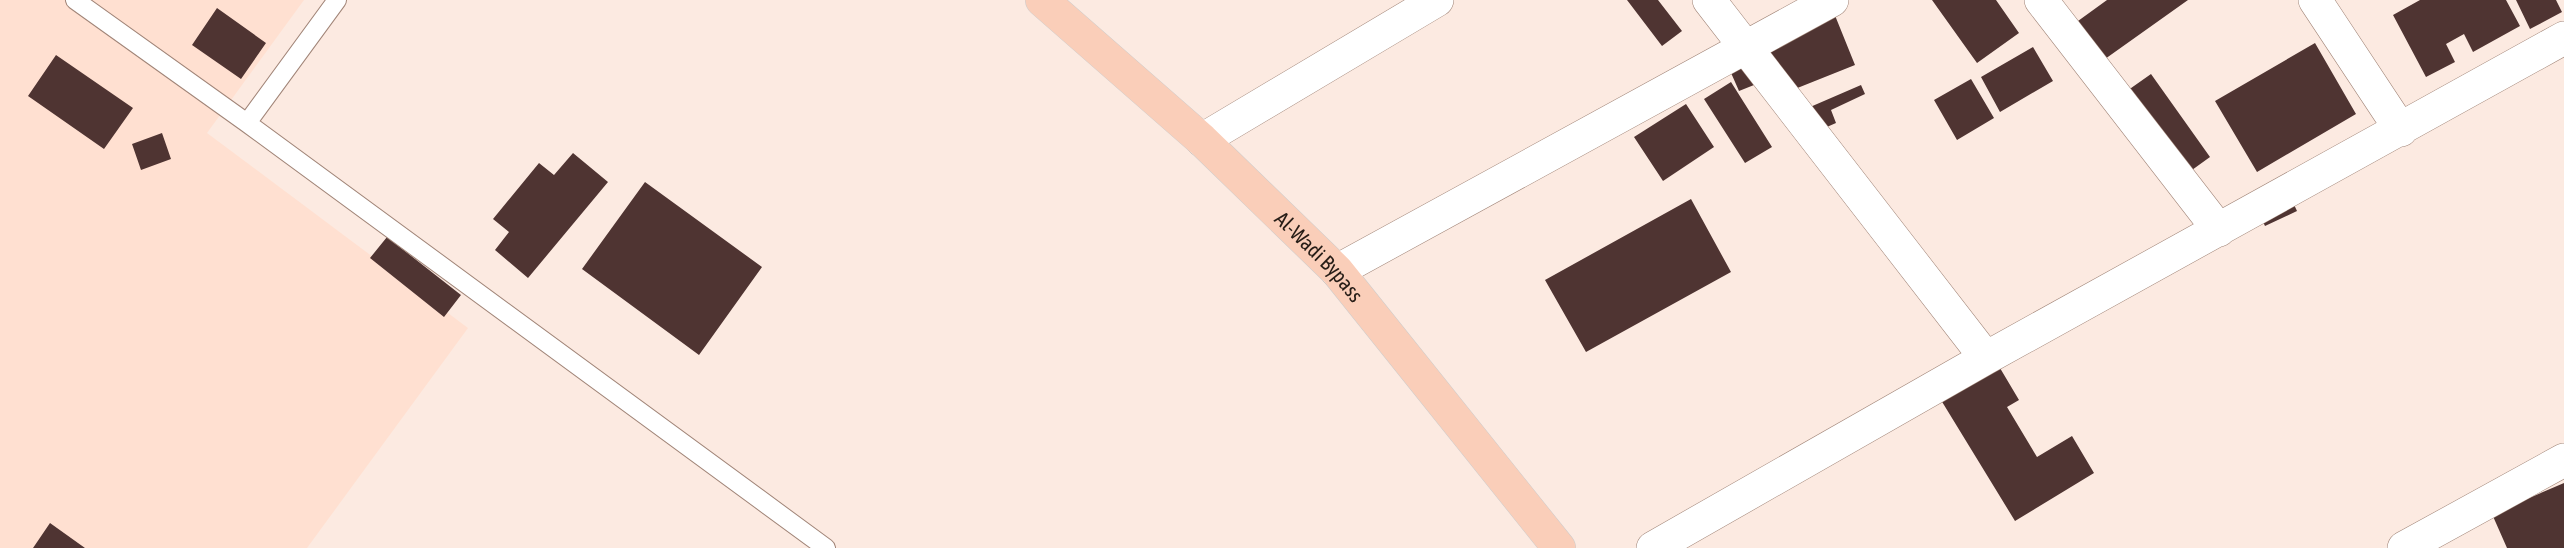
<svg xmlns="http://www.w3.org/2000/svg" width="2564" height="548" font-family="'Asap Condensed',sans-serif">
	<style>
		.built { fill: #ffe0d1 }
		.building { fill: #4f3432 }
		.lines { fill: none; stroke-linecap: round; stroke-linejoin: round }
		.service-casing { stroke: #a18578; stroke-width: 20 }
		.minor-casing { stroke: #a18578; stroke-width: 34 }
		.primary-casing { stroke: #cfcdcc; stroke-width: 34 }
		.service { stroke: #fff; stroke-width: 18 }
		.minor { stroke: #fff; stroke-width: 33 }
		.primary { stroke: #faceb9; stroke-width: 33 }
		.labels { text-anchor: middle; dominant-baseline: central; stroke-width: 6; stroke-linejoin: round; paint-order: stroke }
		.street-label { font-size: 21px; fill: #271d17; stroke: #fceae1 }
	</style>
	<rect width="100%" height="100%" fill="#fceae1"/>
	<!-- built -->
	<path class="built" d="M0 0H304L207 133 468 328 307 548H0Z"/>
	<!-- building -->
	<path class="building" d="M1627 0H1658L1682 31 1662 46Z
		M1932 0H1996L2019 33 1977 63Z
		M2107 0H2188L2105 59 2078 21Z
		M2420 0H2506L2520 26 2473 52 2464 34 2446 44 2455 62 2426 77 2393 15Z
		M2516 0H2556L2562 12 2530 29Z
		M217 8 266 43 241 79 192 45Z
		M1832 8 1855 65 1767 100 1759 83 1739 91 1728 66Z
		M2315 43 2356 114 2257 172 2215 101Z
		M2033 47 2053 81 2000 112 1981 77Z
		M56 55 133 108 104 149 28 96Z
		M2151 74 2210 157 2167 188 2107 105Z
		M1971 79 1994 118 1957 140 1934 100Z
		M1731 82 1772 147 1745 163 1704 99Z
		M1861 85 1865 94 1831 110 1836 123 1797 140 1787 117Z
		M1686 104 1714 147 1663 181 1634 137Z
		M162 133 171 159 141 170 132 144Z
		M573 153 608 182 528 278 495 250 509 232 493 219 539 163 554 175Z
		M645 182 762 267 699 355 582 269Z
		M2288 192 2297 211 2265 226 2256 207Z
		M1691 199 1731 272 1586 352 1545 280Z
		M387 237 461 295 444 317 370 258Z
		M1997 363 2019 400 2007 407 2037 457 2072 436 2094 473 2015 521 1933 387Z
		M2564 483V548H2507L2492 514Z
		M50 523 85 548H33Z"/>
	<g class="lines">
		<!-- service casing -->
		<g class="service-casing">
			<path id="service" d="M75 0 247 123 826 548
				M247 123 337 0"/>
		</g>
		<!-- minor casing -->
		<g class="minor-casing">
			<path id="minor" d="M1709 0 1986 358
				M2041 0 2219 230
				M2315 0 2401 130
				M1202 140 1437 0
				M1337 271 1832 0
				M1653 548 1986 358 2564 38
				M2404 548 2564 460"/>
		</g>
		<!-- primary casing -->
		<g class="primary-casing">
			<g id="primary">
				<path id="s1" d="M1042 0 1202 140 1337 271 1559 548"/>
			</g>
		</g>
		<!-- service -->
		<use href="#service" class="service"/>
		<!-- minor -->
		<use href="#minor" class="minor"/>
		<!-- primary -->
		<use href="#primary" class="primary"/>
	</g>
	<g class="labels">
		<!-- street labels -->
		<g class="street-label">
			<text stroke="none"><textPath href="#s1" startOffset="378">Al-Wadi Bypass</textPath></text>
		</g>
	</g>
</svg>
